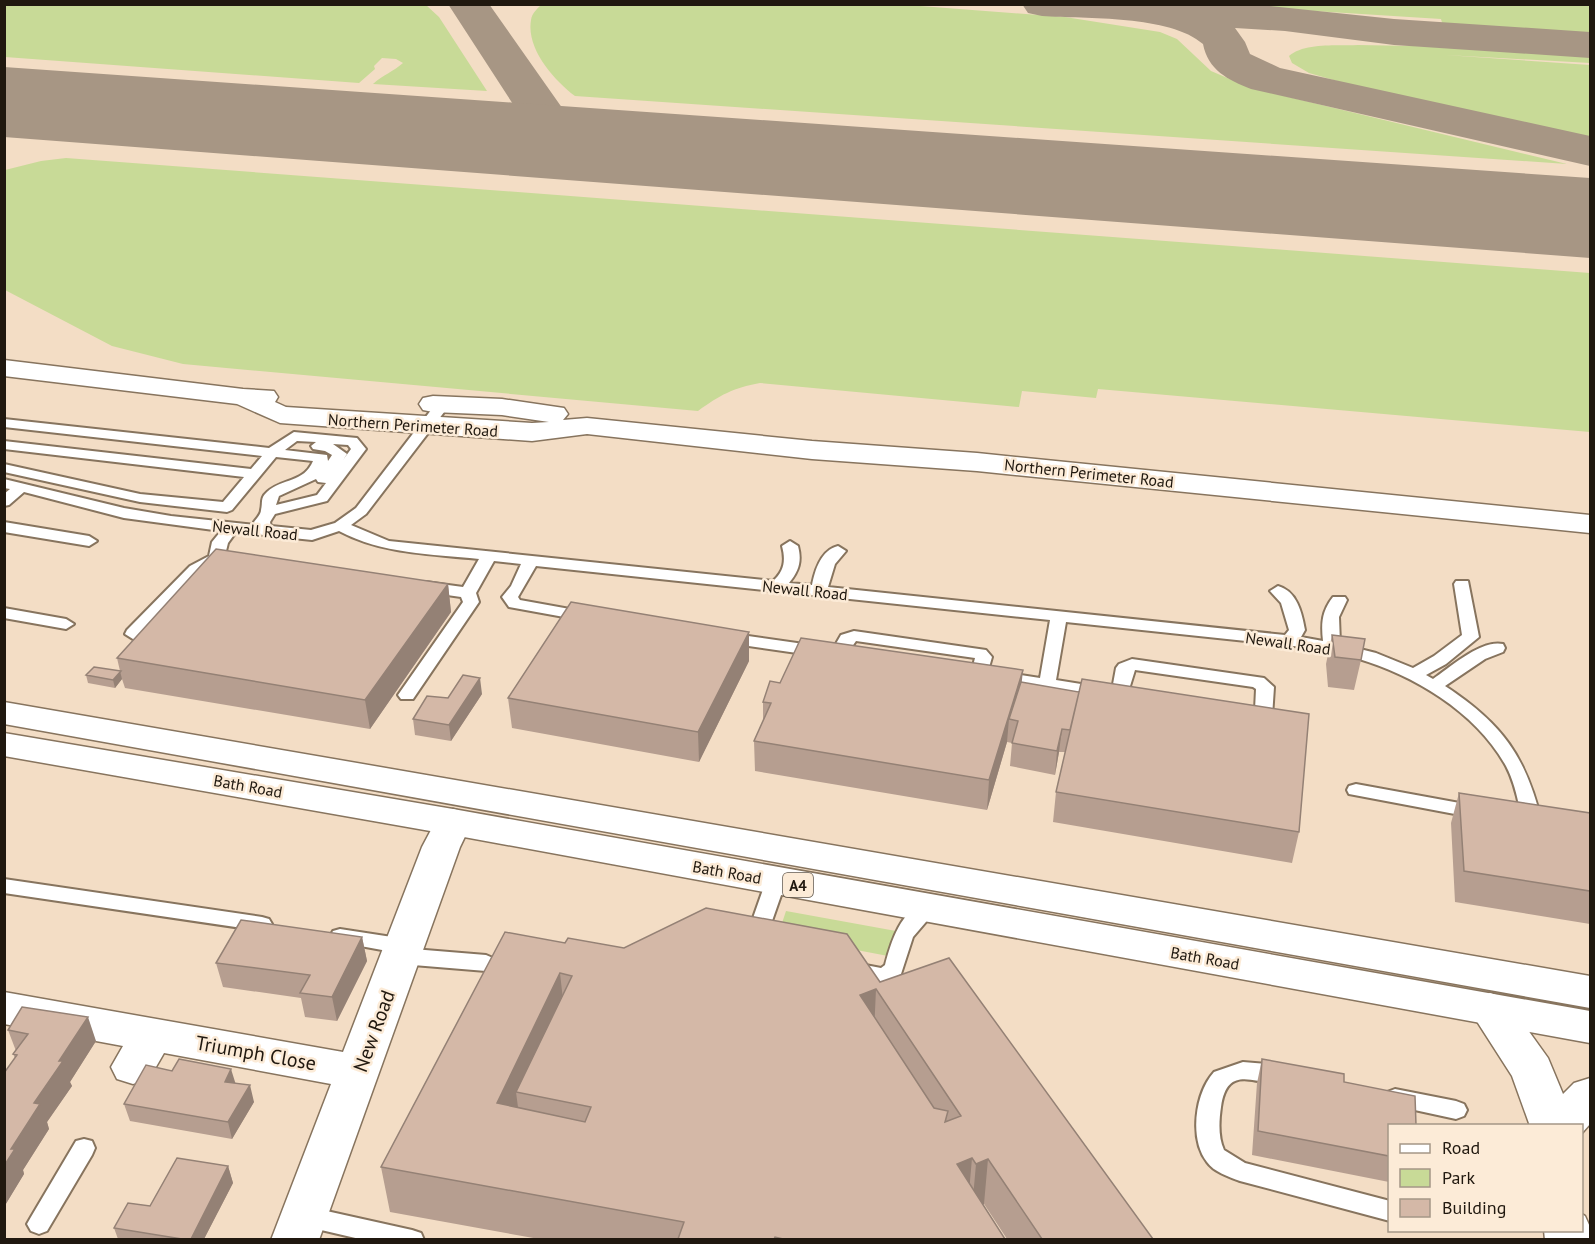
<svg xmlns="http://www.w3.org/2000/svg" width="1595" height="1244" font-family="'PT Sans',sans-serif">
	<style>
		.green { fill: #c8da97 }
		.lines { fill: none; stroke-linecap: round; stroke-linejoin: round }
		.taxiway { fill: #a79684; fill-rule: evenodd }
		.runway { fill: #a79684; fill-rule: evenodd }
		.lane-casing { stroke: #87745e; stroke-width: 4 }
		.street-casing { stroke: #87745e; stroke-width: 3 }
		.secondary-casing { stroke: #87745e; stroke-width: 3 }
		.highway-casing { stroke: #87745e; stroke-width: 3 }
		.lane { fill: #fff; fill-rule: evenodd }
		.street { fill: #fff; fill-rule: evenodd }
		.secondary { fill: #fff; fill-rule: evenodd }
		.highway { fill: #fff; fill-rule: evenodd }
		.wall { fill: #b69e90 }
		.shaded-wall { fill: #948175 }
		.building { fill: #d4b8a7; stroke: #948175; stroke-width: 1.5; fill-rule: evenodd }
		.labels { text-anchor: middle; dominant-baseline: central; stroke-width: 5; stroke-linejoin: round; paint-order: stroke }
		.shield { fill: #fcebd7; stroke: #62574b; stroke-width: 1.5 }
		.shield-label { font-size: 15px; font-weight: bold; fill: #20180f }
		.street-label { font-size: 16px; fill: #20180f; stroke: #fcebd7 }
		.near-street-label { font-size: 20px; fill: #20180f; stroke: #fcebd7 }
	</style>
	<rect width="100%" height="100%" fill="#f3ddc5"/>
	<!-- green -->
	<path class="green" d="M13 5H426L439 17 487 91 373 84C383 75 394 71 403 63L396 59 382 58 374 66 375 69 359 83 5 57V6Z
		M541 5 894 4 1065 17 1160 32 1177 39 1211 71 1251 88 1567 164 575 96C554 80 526 49 531 20 532 13 537 9 541 5Z
		M1217 5H1590V35L1443 26 1441 19Z
		M1358 45 1467 47 1590 54V63L1445 55 1590 65V138L1372 91 1309 73 1292 63 1289 56C1305 42 1338 46 1358 45Z
		M66 158 1590 273V432L1098 389 1096 398 1022 391 1019 407 760 383C733 388 720 395 698 411L183 364 112 346 5 290V170L41 161Z
		M786 911 896 931 888 956 778 935Z"/>
	<g class="lines">
		<!-- taxiway -->
		<path class="taxiway" d="M448 4H489L565 112 584 124 631 136 638 146 631 156 614 161 550 144 531 132Z
			M1022 4H1251L1394 19 1590 32V58L1394 45 1285 31 1235 28 1245 42 1250 54 1280 68 1590 136V166L1251 89C1228 80 1208 70 1203 44 1170 15 1086 19 1042 16L1028 13Z"/>
		<!-- runway -->
		<path class="runway" d="M4 67 1590 178V258L4 137Z"/>
		<!-- lane casing -->
		<g class="lane-casing">
			<path id="lane" d="M443 400 450 404 448 407 366 514 351 525 389 541 773 581C784 571 786 561 782 546L790 541 798 546C802 561 799 571 789 583L812 585C815 570 821 550 838 546L846 551 835 564 828 587 1285 635 1289 630 1281 603 1270 591 1278 586C1297 591 1302 613 1305 630L1301 637 1323 641C1321 623 1322 611 1333 597H1345L1347 600 1339 617 1340 644 1376 653 1413 668 1434 656 1462 635 1454 584 1456 581H1468L1479 637 1446 664 1426 675 1433 679C1450 667 1482 639 1503 644L1505 648 1503 652 1485 659 1445 686C1503 724 1526 757 1542 823L1540 828 1533 829 1524 827C1521 821 1522 816 1520 810 1517 795 1513 779 1506 766 1476 712 1414 675 1356 658 1339 653 1321 651 1303 647L1066 622 1056 680 1106 688 1109 692 1106 696 1100 697 1001 682 995 681 992 677 995 673 1001 672 1040 678 1050 620 536 566 518 597 520 600 592 613 594 616 586 621 509 607 502 597 511 586 521 564 494 561 476 593 479 602 413 699H401L398 695 463 602 461 597 426 592 418 587 426 582 463 587 479 559C431 554 382 554 339 531L312 540 236 532 228 543 225 555 234 557 236 560 234 563H218L202 572 139 638 133 639 125 634 127 630 190 566 209 556 212 542 221 531 124 518 24 492 9 505 4 506V494L10 489 4 488V479L124 508 171 516 255 525 254 522C257 518 261 514 261 510 263 502 260 498 267 492 282 478 304 483 313 461L276 457 232 510 227 512 140 502 4 472V464L140 494 223 502 244 477 4 449V441L251 469 262 456 4 427V419L269 448 294 432 357 438 366 449 327 501 275 514 270 522 271 526 311 530 335 523 356 508 438 401ZM297 441 316 442 311 446 313 449 325 451 332 455 328 461 327 455 285 450ZM333 444 348 445 351 449 343 460 347 454ZM316 479 318 482 326 483 317 495 276 505 279 496Z
				M4 522 89 536 97 541 89 546 4 532Z
				M4 608 66 619 74 624 66 629 4 618Z
				M854 631 986 650 992 657 986 678H974L971 674 975 658 856 641 844 658H832L830 654 841 635Z
				M727 633 818 646 826 651 818 656 721 642 719 638 721 634Z
				M1132 659 1264 678 1274 687 1272 717 1269 721 1263 723 1244 719 1241 715 1244 711 1255 710 1256 689 1253 687 1135 670 1126 699H1114L1111 695 1116 668 1119 664Z
				M1356 784 1476 806 1483 808 1485 812 1483 816 1476 818 1349 794 1347 790 1349 786Z
				M776 874 783 876 786 881 766 938 763 943 756 945 749 943 746 938 766 881 769 876Z
				M4 879 262 917 269 919 272 924 269 929 262 931 4 893Z
				M927 902 934 904 937 909 913 937 901 974 884 984 848 976 845 971 848 966 855 963 881 968 885 965C891 942 901 909 927 902Z
				M340 929 405 939 412 941 415 946 413 949 486 955 493 958 496 963 493 968 486 971 401 964 394 961 391 956 393 952 333 941 330 936 333 931Z
				M1243 1062 1267 1064 1290 1070 1293 1076 1290 1082C1262 1091 1228 1058 1221 1107 1219 1121 1218 1137 1224 1150L1245 1163 1390 1201V1221L1240 1181C1229 1177 1214 1172 1207 1162 1189 1139 1195 1093 1214 1072Z
				M1395 1089 1456 1101 1464 1104 1467 1110 1464 1116 1456 1119 1387 1104 1384 1098 1387 1092Z
				M84 1139 92 1141 95 1148 92 1155 47 1231 39 1234 31 1231 27 1224 31 1217 76 1141Z
				M304 1206 412 1230 421 1233 424 1240H364L304 1226 296 1223 292 1216 296 1209Z"/>
		</g>
		<!-- street casing -->
		<g class="street-casing">
			<path id="street" d="M453 809 466 813 472 822 460 847 319 1240H271L331 1084 164 1053 149 1079 133 1084 117 1079 111 1067 123 1046 4 1024V992L343 1052 422 847 440 813Z
				M1490 993 1505 998 1548 1058 1563 1094 1574 1083 1590 1078V1124L1582 1133V1126H1530L1512 1076 1469 1009 1475 998Z
				M1582 1214 1585 1216 1590 1227V1240H1545L1544 1230H1582Z"/>
		</g>
		<!-- secondary casing -->
		<g class="secondary-casing">
			<path id="secondary" d="M4 360 243 389 274 391 278 397 275 402 286 407 532 423 549 422 502 415 433 412 423 410 419 404 423 398 433 396 502 399 564 408 568 414 563 420 587 418 812 441 977 453 1590 515V533L977 471 812 459 587 434 532 441 280 423 237 404 4 376Z"/>
		</g>
		<!-- highway casing -->
		<g class="highway-casing">
			<path id="highway" d="M4 702 1590 976V1008L4 724Z
				M4 733 453 809 1590 1011V1043L453 835 4 756Z"/>
		</g>
		<!-- lane -->
		<use href="#lane" class="lane"/>
		<!-- street -->
		<use href="#street" class="street"/>
		<!-- secondary -->
		<use href="#secondary" class="secondary"/>
		<!-- highway -->
		<use href="#highway" class="highway"/>
	</g>
	<!-- wall -->
	<path class="wall" d="M448 584 451 612 370 729 125 688 122 679 115 688 88 683 86 675 120 671 117 658Z
		M1332 635 1361 660 1354 690 1328 687 1326 664Z
		M749 661 699 762 512 728 508 698Z
		M780 683H1022L1299 832 1292 863 1053 822 1056 792 1065 752H1059L1055 775 1010 766 1012 743 1007 742 987 810 755 771 754 741 763 722V702Z
		M482 694 451 741 415 735 413 719 448 698Z
		M1459 793 1590 813V924L1455 902 1451 823Z
		M362 937 367 961 337 1021 305 1017 301 998 223 987 216 963Z
		M565 943 624 948 880 982 1153 1239H1007L984 1204 983 1205 1005 1239H539L390 1212 381 1167Z
		M8 1030 96 1041 70 1082 72 1086 47 1122 49 1129 23 1170 24 1174 4 1207 15 1058 13 1054 16 1051Z
		M1262 1059 1389 1125V1182L1252 1155 1257 1083Z
		M172 1071 235 1083 254 1102 232 1139 130 1121 124 1104Z
		M228 1166 233 1183 204 1239H118L114 1228 150 1206Z"/>
	<!-- shaded-wall -->
	<path class="shaded-wall" d="M448 584 451 612 370 729 365 700Z
		M749 632V661L699 762 698 732Z
		M1023 670 1020 699 1009 719 1007 742 987 810 989 780Z
		M120 671 122 679 115 688 113 680Z
		M480 678 482 694 451 741 449 725Z
		M1062 729 1059 752 1055 775 1057 751Z
		M362 937 367 961 337 1021 332 997Z
		M560 973 565 1018 516 1092 519 1115 497 1103Z
		M876 989 874 1034 860 995Z
		M88 1017 96 1041 70 1082 72 1086 47 1122 49 1129 23 1170 24 1174 4 1207V1166L11 1149 34 1103 59 1061Z
		M231 1069 236 1085 225 1082Z
		M250 1085 254 1102 232 1139 228 1122Z
		M972 1158 968 1204 957 1164Z
		M988 1159 984 1204 972 1209 976 1164Z
		M228 1166 233 1183 204 1239H191Z"/>
	<!-- building -->
	<path class="building" d="M216 549 448 584 365 700 117 658Z
		M571 602 749 632 698 732 508 698Z
		M1332 635 1365 639 1361 660 1335 657Z
		M801 638 1023 670 989 780 754 741 771 703 763 702 770 681 780 683Z
		M94 667 121 671 113 680 86 675Z
		M463 675 480 678 449 725 413 719 427 696 448 698Z
		M1082 679 1309 714 1299 832 1056 792Z
		M1021 682 1079 692 1070 730 1062 729 1057 751 1012 743 1018 721 1009 719Z
		M1459 793 1590 813V891L1464 871Z
		M706 908 847 934 880 982 949 958 1153 1239H1042L988 1159 976 1164 972 1158 957 1164 1005 1239H783L775 1237 774 1239H678L684 1222 381 1167 505 932 565 943 568 938 624 948ZM560 973 572 976 516 1092 591 1107 585 1122 497 1103ZM876 989 961 1116 945 1122 948 1111 934 1108 860 995Z
		M241 920 362 937 332 997 300 993 310 975 216 963Z
		M22 1007 88 1017 59 1061H63L34 1103 40 1104 11 1149H15L4 1166V1073L17 1055 13 1054 28 1034 8 1030Z
		M179 1059 231 1069 225 1082 250 1085 228 1122 124 1104 146 1065 172 1071Z
		M1262 1059 1344 1074V1082L1415 1096 1416 1125H1389V1156L1258 1131Z
		M177 1158 228 1166 191 1239H182L114 1228 128 1203 150 1206Z"/>
	<g class="labels">
		<!-- shield labels -->
		<rect class="shield" x="783" y="873" width="30" height="24" rx="4.5"/>
		<g class="shield-label">
			<text x="798" y="885">A4</text>
		</g>
		<!-- street labels -->
		<g class="street-label">
			<text transform="translate(413 425) rotate(4)">Northern Perimeter Road</text>
			<text transform="translate(1089 473) rotate(6)">Northern Perimeter Road</text>
			<text transform="translate(255 530) rotate(6)">Newall Road</text>
			<text transform="translate(805 590) rotate(6)">Newall Road</text>
			<text transform="translate(1288 643) rotate(8)">Newall Road</text>
			<text transform="translate(248 786) rotate(10)">Bath Road</text>
			<text transform="translate(727 872) rotate(10)">Bath Road</text>
			<text transform="translate(1205 958) rotate(10)">Bath Road</text>
		</g>
		<!-- near-street labels -->
		<g class="near-street-label">
			<text transform="translate(374 1031) rotate(-70)">New Road</text>
			<text transform="translate(256 1053) rotate(10)">Triumph Close</text>
		</g>
	</g>
	<!-- border -->
	<rect width="1595" height="1244" fill="none" stroke="#20180f" stroke-width="12"/>
	<!-- legend -->
	<rect x="1388" y="1124" width="195" height="108" fill="#fcebd7" stroke="#a49787" stroke-width="1.5"/>
	<rect x="1400" y="1144" width="30" height="9" fill="#ffffff" stroke="#a49787" stroke-width="1.5"/>
	<text x="1442" y="1154" font-size="18" fill="#20180f">Road</text>
	<rect x="1400" y="1169" width="30" height="18" fill="#c8da97" stroke="#a49787" stroke-width="1.5"/>
	<text x="1442" y="1184" font-size="18" fill="#20180f">Park</text>
	<rect x="1400" y="1199" width="30" height="18" fill="#d4b8a7" stroke="#a49787" stroke-width="1.5"/>
	<text x="1442" y="1214" font-size="18" fill="#20180f">Building</text>
</svg>
